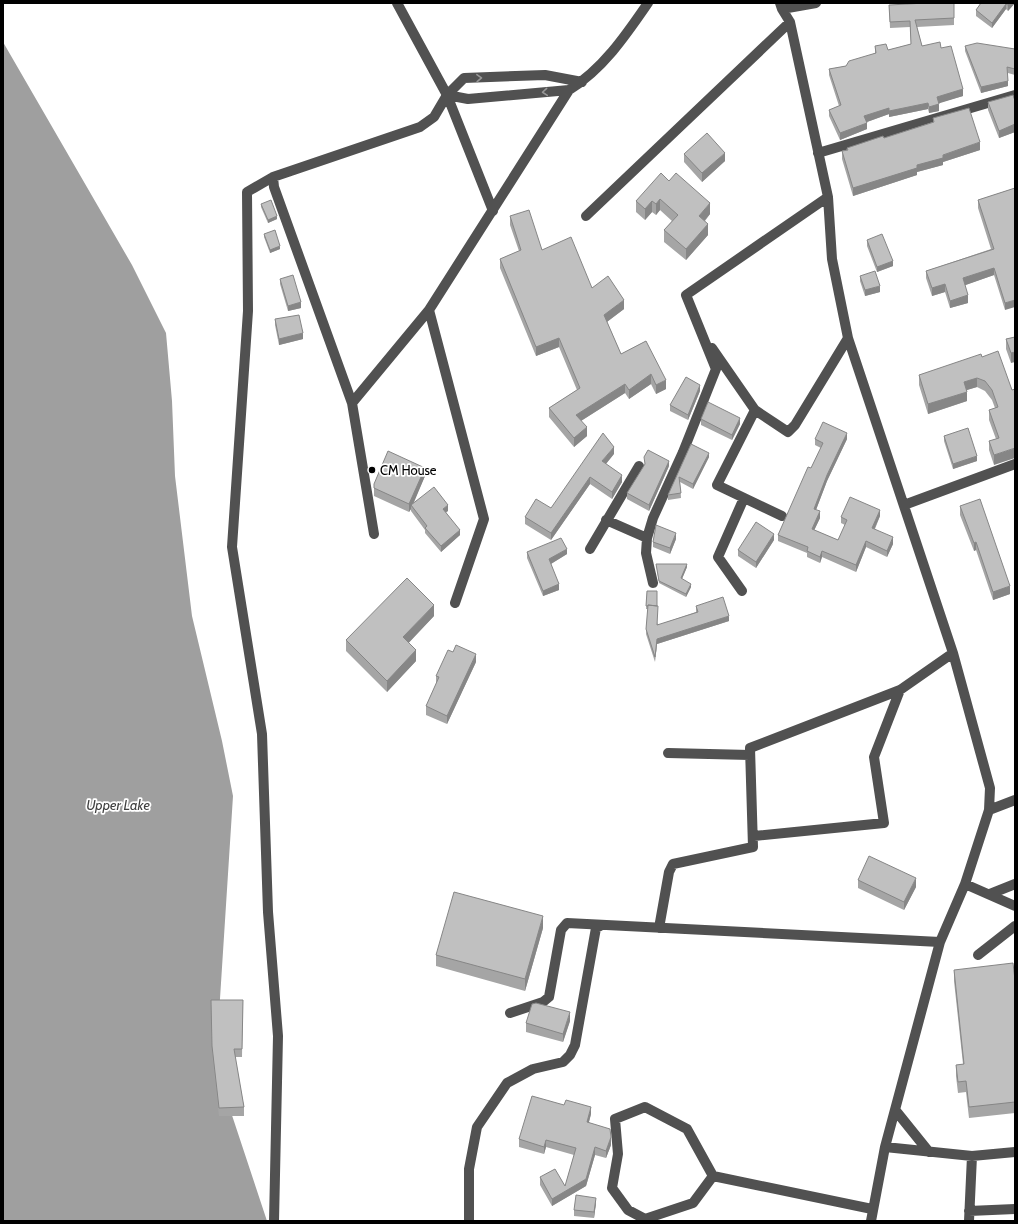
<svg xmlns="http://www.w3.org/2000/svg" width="1018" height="1224" font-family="Cabin,sans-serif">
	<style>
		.water { fill: #9f9f9f }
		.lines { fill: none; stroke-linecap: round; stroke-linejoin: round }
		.minor { stroke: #515151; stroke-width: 10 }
		.wall { fill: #a5a5a5 }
		.shaded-wall { fill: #868686 }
		.building { fill: #c0c0c0; stroke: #868686 }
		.oneway { stroke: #979797 }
		.poi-dot { fill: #000; stroke: #fff; stroke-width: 1.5 }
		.labels { text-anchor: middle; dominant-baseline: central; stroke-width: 3.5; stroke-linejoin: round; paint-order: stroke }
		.poi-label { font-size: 13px; fill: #000; stroke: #fff; text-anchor: start }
		.water-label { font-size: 14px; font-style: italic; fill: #404040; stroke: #fff }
	</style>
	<rect width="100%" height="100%" fill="#fff"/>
	<!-- water -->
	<path class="water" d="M3 42 132 265 166 333 172 401 175 476 192 616 222 741 233 796 219 1014 218 1073 267 1221H3Z"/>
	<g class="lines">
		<!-- minor -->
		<path class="minor" d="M397 3 447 95 493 211
			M780 3 782 9 790 22 828 197 832 259 848 338 953 653 990 788 989 810 965 884 940 942 885 1147 871 1221
			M782 9 816 3
			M447 95 468 99 569 90C603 69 626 35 648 3
			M818 153 1015 95
			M273 177 274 187 352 403 374 534
			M586 216 790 22
			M429 310 484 519 455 603
			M712 348 755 410
			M352 403 429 310 569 90
			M904 505 1015 464
			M782 516 717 485 755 410 788 432 795 425 848 338
			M606 520 647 538
			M590 549 639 466
			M653 583 646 553 647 538 653 518 683 452 716 369 686 295 828 197
			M742 591 718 557 744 498
			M668 753 750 755
			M989 810 1015 800
			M754 836 884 823 874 757 900 690
			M965 884 1015 906
			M990 894 1015 884
			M659 928 669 872 673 864 753 847 750 748 900 690 953 653
			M978 955 1015 926
			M510 1013 543 1002 549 997 561 930 567 923 940 942
			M896 1111 929 1152
			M885 1147 972 1156 1015 1152
			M713 1176 693 1203 645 1219 628 1210 612 1188 618 1154 615 1119 645 1107 687 1129 713 1176 872 1209
			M969 1211 1015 1209
			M274 1221 278 1036 268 912 262 734 232 547 248 311 247 192 273 177 420 127 434 117 447 95 464 78 545 75 582 82
			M469 1221V1169L477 1127 507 1083 533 1069 563 1062 570 1055 575 1045 596 928 600 926
			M969 1221 972 1156"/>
	</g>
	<!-- wall -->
	<path class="wall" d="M981 3H1015L1008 11 1006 9 992 28 976 16V10Z
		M889 5 954 18V25L917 27 922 46 941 48 963 96 938 103 939 111 929 113 928 109 889 117V114L867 122V129L840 140 829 116V110L839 106 829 75V69L846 66 875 53V46L888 50 911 44 910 27 890 28Z
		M965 46 1015 49V75L1008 73V86L981 93 965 51Z
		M1015 101V132L999 138 988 110V102Z
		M933 118 980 150 943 162V165L917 172V175L853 196 842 159V151L847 150V148L884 138 933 122Z
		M684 154 725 161 702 182 684 162Z
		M669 181 710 214 705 221 708 235 686 260 664 242V230L672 221 660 210 656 215 652 212 645 220 636 212V201Z
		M1015 188 1005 310 994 275 965 285 968 303 950 308 945 292 932 296 926 278V271L991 249 978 208V200Z
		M261 204 277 219 268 223 261 207Z
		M510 216 542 250 592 288 624 309 607 322 621 354 646 341 666 389 656 394 651 384 629 399 625 393 581 421 587 436 574 447 549 417V408L577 390 559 347 536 356 500 268V259L519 251 510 225Z
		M264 234 280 249 270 253 264 237Z
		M867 240 893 266 877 272 867 246Z
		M860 276 880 292 865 296 860 281Z
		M280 279 301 308 288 311 280 284Z
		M275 319 303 339 279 345 275 325Z
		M1015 337 1011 363 1006 349V339Z
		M982 357 1012 390 994 465 989 450V441L996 439 989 420V410L995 408 992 400 985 391 977 387 966 390 967 401 928 414 919 385V375Z
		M700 391 688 420 670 411V405Z
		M701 419 740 424 732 440 701 425Z
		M944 436 977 461 953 469 944 441Z
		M815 439H847L827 481 816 510 820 518 814 530 838 540 845 525 841 523V517L880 516 875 529 893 544 887 557 866 547 856 572 822 557 820 563 807 557V553L778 541V535L821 448 815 445Z
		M691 444 709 457 693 489 680 482 681 498 668 500V495Z
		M614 454 605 464 622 482 612 499 590 484 551 540 525 524V517L551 508Z
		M669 466 649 511 627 499V493Z
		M425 476 413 503 448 511 446 512 460 535 441 552 425 533V530L411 511V509L409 512 374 496V484Z
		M960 506 1010 594 993 600 976 550 974 551 960 515Z
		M676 539 670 554 653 547V542Z
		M774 540 756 568 738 556V550Z
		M527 552 567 554 551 564 559 590 543 596 527 558Z
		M656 564 687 567 682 579 691 587 686 597 659 583Z
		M647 591 658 625 696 612V606L729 621 657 644 655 662 646 634 648 609H646Z
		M434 616 408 643 416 661 387 692 346 651V640Z
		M476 662 447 724 426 715V706L436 684V676Z
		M858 880 916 887 904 910 858 888Z
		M543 928 525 991 436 966V955Z
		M954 970 1015 980V1113L969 1118 966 1092 958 1093 956 1076V1065L963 1064 954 981Z
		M211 1000H243L242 1057H235L244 1107V1116H219L212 1054Z
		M570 1021 563 1042 526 1032V1023Z
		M591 1114 589 1122 611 1145 606 1158 595 1155 586 1186 552 1206 540 1185V1177L565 1186 574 1155 546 1147 544 1154 519 1147V1139Z
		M596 1203 594 1218 574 1216V1210Z"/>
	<!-- shaded-wall -->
	<path class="shaded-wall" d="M1010 3H1015L1008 11V5Z
		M1006 4V9L992 28V23Z
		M1008 81V86L981 93V87Z
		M963 89V96L937 104V97Z
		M928 103V109L889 117V111Z
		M939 104V111L929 113V107Z
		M889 108V114L864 123V116Z
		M867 123V129L840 140V133Z
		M1015 124V132L999 138V131Z
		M980 142V150L943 162V165L917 172V175L853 196V188Z
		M725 153V161L702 182V173Z
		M660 199V210L656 215V204Z
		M652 201V212L645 220V209Z
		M710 203V214L699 227V216Z
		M277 216V219L268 223V220Z
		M708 224V235L686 260V249Z
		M280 246V249L270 253V250Z
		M893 261V266L877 272V267Z
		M994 268V275L963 286V278Z
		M945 284V292L932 296V288Z
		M880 286V292L865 296V290Z
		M968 295V303L950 308V301Z
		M624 300V309L604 324V315Z
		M1015 300V307L1005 310V303Z
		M301 302V308L288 311V306Z
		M303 333V339L279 345V339Z
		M559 338V347L536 356V347Z
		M1015 352V362L1011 363V353Z
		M651 374V384L629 399V390Z
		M977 378V387L964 391V382Z
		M666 380V389L656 394V385Z
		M625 384V393L576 424V415Z
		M700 385V391L688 420V415Z
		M967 392V401L928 414V404Z
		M740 418V424L732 440V435Z
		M587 427V436L574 447V438Z
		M847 433V439L827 481 814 515V509L827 475Z
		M614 447V454L602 469V461Z
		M1015 448V458L994 465V455Z
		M709 453V457L693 489V484Z
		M977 456V461L953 469V464Z
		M669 461V466L649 511V505Z
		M425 468V476L412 507 411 505V509L409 512V504Z
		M622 475V482L612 499V492Z
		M590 477V484L551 540V533Z
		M448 505V511L443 514V509Z
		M880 510V516L872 534V528Z
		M820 511V518L812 535V529Z
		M460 530V535L441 552V546Z
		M676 533V539L670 554V548Z
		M774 534V540L756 568V562Z
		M893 537V544L887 557V551Z
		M866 541V547L856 572V565Z
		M976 542V550L974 551V543Z
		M567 549V554L549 565V559Z
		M822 551V557L820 563V557Z
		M687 564V567L681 581V578Z
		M559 584V590L543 596V591Z
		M691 584V587L686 597V594Z
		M1010 586V594L993 600V592Z
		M434 605V616L403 649V637Z
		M729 616V621L657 644 655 662 657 639Z
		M416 650V661L387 692V681Z
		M476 654V662L447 724V716Z
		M916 878V887L904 910V902Z
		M543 916V928L525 991V979Z
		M570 1012V1021L563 1042V1034Z
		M591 1107V1114L587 1129V1122Z
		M611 1137V1145L606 1158V1151Z
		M546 1140V1147L544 1154V1147Z
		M595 1147V1155L586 1186 552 1206V1199L586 1179Z
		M596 1198V1203L594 1218V1212Z"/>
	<!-- building -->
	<path class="building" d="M926 3H954V18L915 20 922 46 940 42 941 48 951 46 963 89 937 97 939 104 929 107 928 103 889 111V108L864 116 867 123 840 133 829 110 841 105 829 69 846 66 849 61 876 53 875 46 886 44 888 50 911 44 910 21 890 22 889 5Z
		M981 3H1010L1008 5 1006 4 992 23 976 10Z
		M977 43 1015 49V69L1007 67 1008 81 981 87 965 46Z
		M1013 95 1015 101V124L999 131 988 102Z
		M969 108 980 142 943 155V158L917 165V168L853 188 842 151 848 150 847 148 883 136 884 138 934 122 933 118Z
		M707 133 725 153 702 173 684 154Z
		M661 173 669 181 676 173 710 203 699 216 708 224 686 249 664 230 678 215 660 199 656 204 652 201 645 209 636 201Z
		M1015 188V300L1005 303 994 268 963 278 968 295 950 301 945 284 932 288 926 271 994 249 978 200Z
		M271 200 277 216 268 220 261 204Z
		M529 210 542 250 571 237 592 288 608 276 624 300 604 315 621 354 646 341 666 380 656 385 651 374 629 390 625 384 576 415 587 427 574 438 549 408 580 388 559 338 536 347 500 259 521 250 510 216Z
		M275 230 280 246 270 250 264 234Z
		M882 234 893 261 877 267 867 240Z
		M875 271 880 286 865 290 860 276Z
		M293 275 301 302 288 306 280 279Z
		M299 315 303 333 279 339 275 319Z
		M1015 337V352L1011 353 1006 339Z
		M998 351 1012 390 1015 389V448L994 455 989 441 999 438 989 410 998 407 992 390 985 381 977 378 964 382 967 392 928 404 919 375 981 354 982 357Z
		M686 377 700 385 688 415 670 405Z
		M708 402 740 418 732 435 701 419Z
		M823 422 847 433 827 475 814 509 820 511 812 529 838 540 847 520 841 517 850 497 880 510 872 528 893 537 887 551 866 541 856 565 822 551 820 557 807 551 808 547 778 535 808 467 811 468 823 443 815 439Z
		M968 428 977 456 953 464 944 436Z
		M603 433 614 447 602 461 622 475 612 492 590 477 551 533 525 517 536 499 551 508Z
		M691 444 709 453 693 484 679 477 681 493 668 495Z
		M648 450 669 461 649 505 627 493 645 464 644 457Z
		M388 451 425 468 409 504 374 488V484Z
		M434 487 448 505 443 509 460 530 441 546 425 528 427 526 411 505Z
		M980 499 1010 586 993 592 976 542 974 543 960 506Z
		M756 522 774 534 756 562 738 550Z
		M656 525 676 533 670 548 653 542Z
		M561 538 567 549 549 559 559 584 543 591 527 552Z
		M656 564H687L681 578 691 584 686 594 659 581Z
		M407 578 434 605 403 637 416 650 387 681 346 640Z
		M647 591H657V606L648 605V606H646Z
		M723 597 729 616 657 639 655 657 646 629 648 605 658 606 657 625 698 612 696 606Z
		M456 645 476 654 447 716 426 706 439 677 436 676 448 650 453 652Z
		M869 856 916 878 904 902 858 880Z
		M454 892 543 916 525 979 436 955Z
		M1013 963 1015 980V1102L969 1107 966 1081 958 1082 956 1065 964 1064 954 970Z
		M211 1000H243L242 1049H234L244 1107 219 1108 212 1046Z
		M536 1003 570 1012 563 1034 526 1023 532 1004Z
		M532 1096 564 1105 566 1100 591 1107 587 1122 610 1129 611 1137 606 1151 595 1147 586 1179 552 1199 540 1177 555 1169 565 1186 576 1148 546 1140 544 1147 519 1139Z
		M576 1195 596 1198 594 1212 574 1210Z"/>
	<!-- one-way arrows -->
	<defs><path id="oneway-chevron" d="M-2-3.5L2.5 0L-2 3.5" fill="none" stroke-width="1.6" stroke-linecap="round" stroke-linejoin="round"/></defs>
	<g class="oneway">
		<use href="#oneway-chevron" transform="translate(479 78) rotate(-2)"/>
		<use href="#oneway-chevron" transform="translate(545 92) rotate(175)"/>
	</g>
	<!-- markers -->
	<circle class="poi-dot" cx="372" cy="470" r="4"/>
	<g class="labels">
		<!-- poi labels -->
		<g class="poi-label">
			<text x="380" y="470">CM House</text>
		</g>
		<!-- water labels -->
		<g class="water-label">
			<text x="118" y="805">Upper Lake</text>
		</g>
	</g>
	<!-- border -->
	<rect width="1018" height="1224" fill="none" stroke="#000000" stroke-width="8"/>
</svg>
